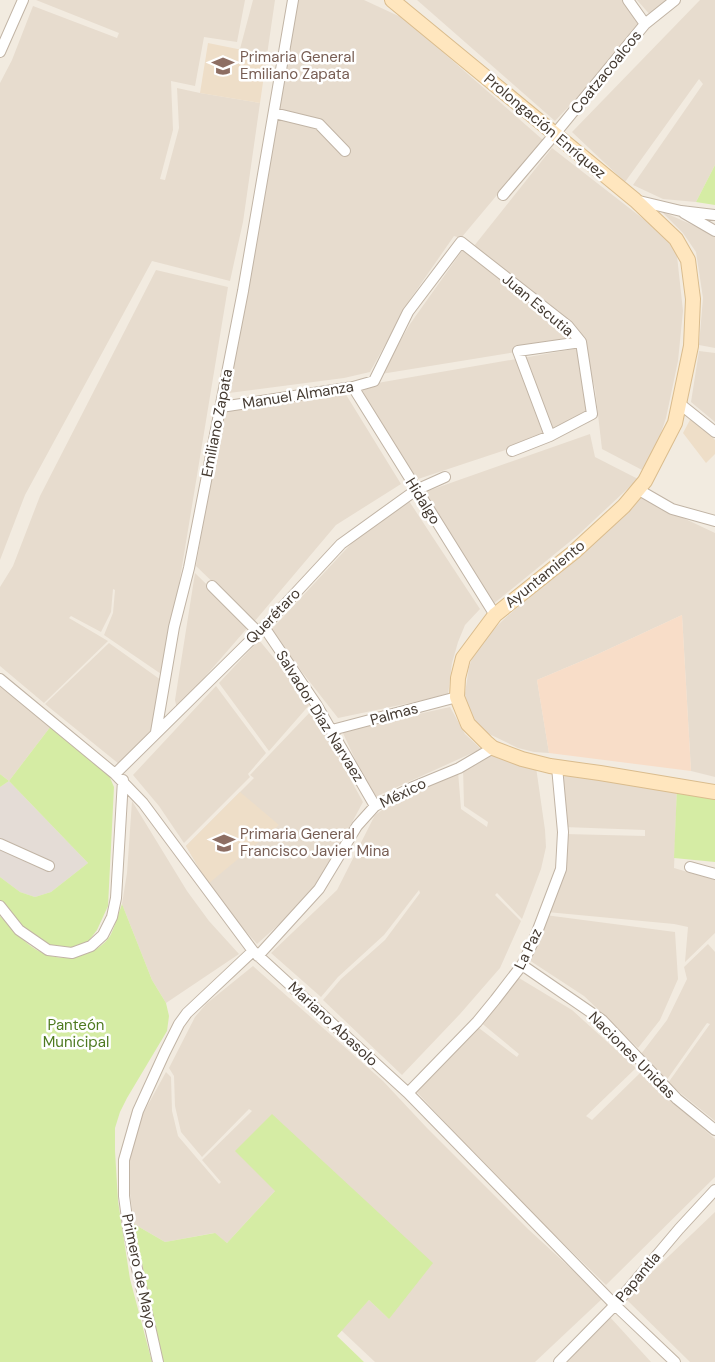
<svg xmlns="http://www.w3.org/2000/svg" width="715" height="1362" font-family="'DM Sans',sans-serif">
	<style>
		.residential { fill: #e7dcce }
		.commercial { fill: #f8ddc8 }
		.industrial { fill: #e4dcd6 }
		.education { fill: #eedec8 }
		.green { fill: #d5eca4 }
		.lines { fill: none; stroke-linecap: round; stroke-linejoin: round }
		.street-casing { stroke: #c1b4a5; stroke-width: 12 }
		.secondary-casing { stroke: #dabc8d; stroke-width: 16 }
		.street { stroke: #fff; stroke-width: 10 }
		.secondary { stroke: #ffe6be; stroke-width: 14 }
		.labels { text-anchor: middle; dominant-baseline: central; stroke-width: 5; stroke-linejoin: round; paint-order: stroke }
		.education-label { font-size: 15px; fill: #785e54; stroke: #fff; text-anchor: start }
		.street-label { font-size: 15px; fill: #443a31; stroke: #fff }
		.park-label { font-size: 15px; fill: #4e7a20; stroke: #fff }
	</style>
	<rect width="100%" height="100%" fill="#f2ebe0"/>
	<!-- residential -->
	<path class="residential" d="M36 0H245L237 42 204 37 195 86 171 81 173 130 160 179 165 180 179 128 177 88 200 93 260 103 243 222 230 281 152 261 25 495 0 560V83L12 60 33 6 117 38 119 33Z
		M253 0H275L267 55 240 49Z
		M296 0H364L405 19 543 140 461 238 454 236 411 298 370 372 344 378 229 393Z
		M417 0H626L647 24 555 121Z
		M637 0H671L652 17Z
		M700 0H715V165L696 202 663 199 633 185 703 84 699 79 625 182 572 132Z
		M552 148 655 228 671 245 677 256 683 311 678 361 666 418 656 448 644 471 602 449 595 389 581 335 474 246Z
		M661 211 715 235V348L699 345 703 298 696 252 683 233Z
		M464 248 577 342 381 374 410 324Z
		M156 270 228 287 164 676 104 635 113 613 115 590 113 589 111 612 101 632 71 616 69 618 108 641 44 703 0 666V587L13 566 40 496Z
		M580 348 590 422 412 481 360 386Z
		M699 351 715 353V422L691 402Z
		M345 393 401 484 336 525 254 622 196 566 222 411Z
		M590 434 595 457 638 479 578 535 492 605 422 493Z
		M407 498 480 609 465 625 458 642 452 663 448 695 338 718 270 631 362 532Z
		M641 498 715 533V777L691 771 682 615 596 655 537 680 549 753 534 752 518 748 485 732 472 719 466 706 465 694 469 667 476 647 502 621 613 522 616 523Z
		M195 573 249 626 177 709 175 700Z
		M259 640 311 703 269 751 219 683Z
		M109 643 161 680 154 728 119 764 45 704Z
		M216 686 266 753 248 774 250 777 184 843 159 806 133 775Z
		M0 687 51 726 9 781 0 774Z
		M450 707 465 734 481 749 373 798 342 731Z
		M312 710 363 802 314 893 257 944 218 900 186 846 254 778 250 775Z
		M489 754 536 767 545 830 546 847 541 869 522 919 497 893 495 895 521 921 500 968 460 1014 402 1075 323 1000 341 979 385 940 420 893 419 890 384 935 338 977 321 997 271 953 337 890 375 815 395 801 458 771 461 809 487 827 488 822 464 806 463 767Z
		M560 771 677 787 674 868 715 880V933L685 962 688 927 674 924 547 912 565 834 645 836V830L564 827Z
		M132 801 187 891 209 921 239 954 166 1003 152 980 122 904 127 873Z
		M545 915 675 932 678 979 660 1020 638 1048 584 996 529 960Z
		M708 944 715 952V1121L668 1083 710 1024 707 1023 666 1081 641 1054 667 1020 687 979 684 967Z
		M253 966 383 1081 427 1128 528 1229 603 1298 535 1362H375L341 1330 369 1300 389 1319 275 1191 227 1243 214 1233 165 1242 134 1224 129 1186V1166L133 1142 139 1121 166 1072 171 1077 172 1111 178 1136 219 1184 221 1182 202 1160 252 1111 249 1109 202 1157 181 1132 175 1106 174 1076 169 1068 195 1017 206 1004Z
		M519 978 572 1010 636 1068 586 1116 592 1120 640 1073 715 1139V1177L606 1285 499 1181 414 1089 475 1025 517 1057 519 1054 479 1021Z
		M715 1212V1362H690L625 1298Z
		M609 1316 651 1362H567Z"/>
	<!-- commercial -->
	<path class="commercial" d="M682 615 691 771 549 753 537 680 596 655Z"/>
	<!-- industrial -->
	<path class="industrial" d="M9 781 88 863 51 892 35 897 20 892 0 877V787Z"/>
	<!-- education -->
	<path class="education" d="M208 43 267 55 260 103 200 93Z
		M691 418 701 425 715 440V454L706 463 683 433Z
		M240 792 279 825 208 884 186 846Z"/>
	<!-- green -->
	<path class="green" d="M715 165V205L696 202Z
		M51 726 108 773 114 787 108 906 97 930 87 943 70 950 52 949 32 938 0 906V877L20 892 35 897 51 892 88 863 9 781 0 787V774L9 781Z
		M677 787 715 797V862L674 858Z
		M122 904 152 980 166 1003 169 1016 167 1031 127 1098 120 1112 115 1128V1151L118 1201 130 1279 152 1362H0V916C25 943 45 967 85 954 95 951 104 945 110 936 115 927 118 914 122 904Z
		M272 1114 433 1263 389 1319 369 1300 337 1336 364 1362H162L134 1224 165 1242 215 1233 227 1243 275 1191 235 1151Z"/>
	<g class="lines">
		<!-- street casing -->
		<g class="street-casing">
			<path id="street" d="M628 0 645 24
				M0 52 23 0
				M274 113 319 124 345 151
				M503 195 554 135 645 24 675 0
				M635 200 681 211 715 215
				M684 213 715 231
				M353 387 495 615
				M680 404 715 432
				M221 407 353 387 374 381 408 312 461 242 568 326 581 342 592 414 550 436 512 451
				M550 436 518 351 581 342
				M639 490 672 509 715 521
				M212 586 258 632
				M264 627 316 704 375 806
				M0 679 115 774 143 803 253 951 408 1093 615 1305 675 1362
				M332 730 457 697
				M156 732 174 627 189 568 243 291 293 0
				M115 774 264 627 341 544 416 490 445 477
				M0 844 49 866
				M690 867 715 874
				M0 906 19 930 48 950 72 953 91 946 103 935 112 917 116 898 123 780
				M258 956 319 889 357 826 375 806 413 787 459 768 493 748
				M522 965 602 1020 677 1099 715 1130
				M408 1093 477 1022 495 1000 522 965 534 940 561 869 563 832 557 767
				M158 1362 129 1233 124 1196V1160L138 1111 165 1052 179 1024 187 1013 253 951
				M559 1362 615 1305 679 1229 715 1190"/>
		</g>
		<!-- secondary casing -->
		<g class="secondary-casing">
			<path id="secondary" d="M392 0 635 200 676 239 688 260 693 299 691 346 675 423 645 481 624 506 574 552 495 615 463 658 458 678 457 697 468 724 486 742 493 748 522 759 550 766 600 773 715 792"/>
		</g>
		<!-- street -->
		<use href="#street" class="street"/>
		<!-- secondary -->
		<use href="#secondary" class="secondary"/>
	</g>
	<!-- icons -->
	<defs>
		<g id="school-bare" transform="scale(1.725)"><path d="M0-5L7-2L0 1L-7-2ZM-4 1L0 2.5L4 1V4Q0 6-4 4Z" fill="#8d6e63" stroke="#fff" stroke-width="2.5" paint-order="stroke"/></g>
	</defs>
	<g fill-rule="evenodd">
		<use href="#school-bare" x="223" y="66"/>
		<use href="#school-bare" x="224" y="843"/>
	</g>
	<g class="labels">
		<!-- education labels -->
		<g class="education-label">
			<text x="240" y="57">Primaria General<tspan x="240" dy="17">Emiliano Zapata</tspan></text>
			<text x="240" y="834">Primaria General<tspan x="240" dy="17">Francisco Javier Mina</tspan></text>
		</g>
		<!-- street labels -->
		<g class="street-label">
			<text transform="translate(606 72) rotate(-51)">Coatzacoalcos</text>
			<text transform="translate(545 126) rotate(40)">Prolongación Enríquez</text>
			<text transform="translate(538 305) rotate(40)">Juan Escutia</text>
			<text transform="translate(298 395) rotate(-9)">Manuel Almanza</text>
			<text transform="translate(217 423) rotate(-79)">Emiliano Zapata</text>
			<text transform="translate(423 501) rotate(58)">Hidalgo</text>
			<text transform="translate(545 574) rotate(-39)">Ayuntamiento</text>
			<text transform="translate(273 616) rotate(-46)">Querétaro</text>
			<text transform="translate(394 714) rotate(-15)">Palmas</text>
			<text transform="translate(320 716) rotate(58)">Salvador Díaz Narvaez</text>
			<text transform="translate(403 793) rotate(-26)">México</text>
			<text transform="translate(528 949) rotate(-64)">La Paz</text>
			<text transform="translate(333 1024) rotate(43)">Mariano Abasolo</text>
			<text transform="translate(632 1055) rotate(45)">Naciones Unidas</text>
			<text transform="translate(139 1271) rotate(78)">Primero de Mayo</text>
			<text transform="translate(638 1277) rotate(-50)">Papantla</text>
		</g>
		<!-- park labels -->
		<g class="park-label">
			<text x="76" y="1025">Panteón<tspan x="76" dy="17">Municipal</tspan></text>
		</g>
	</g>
</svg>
